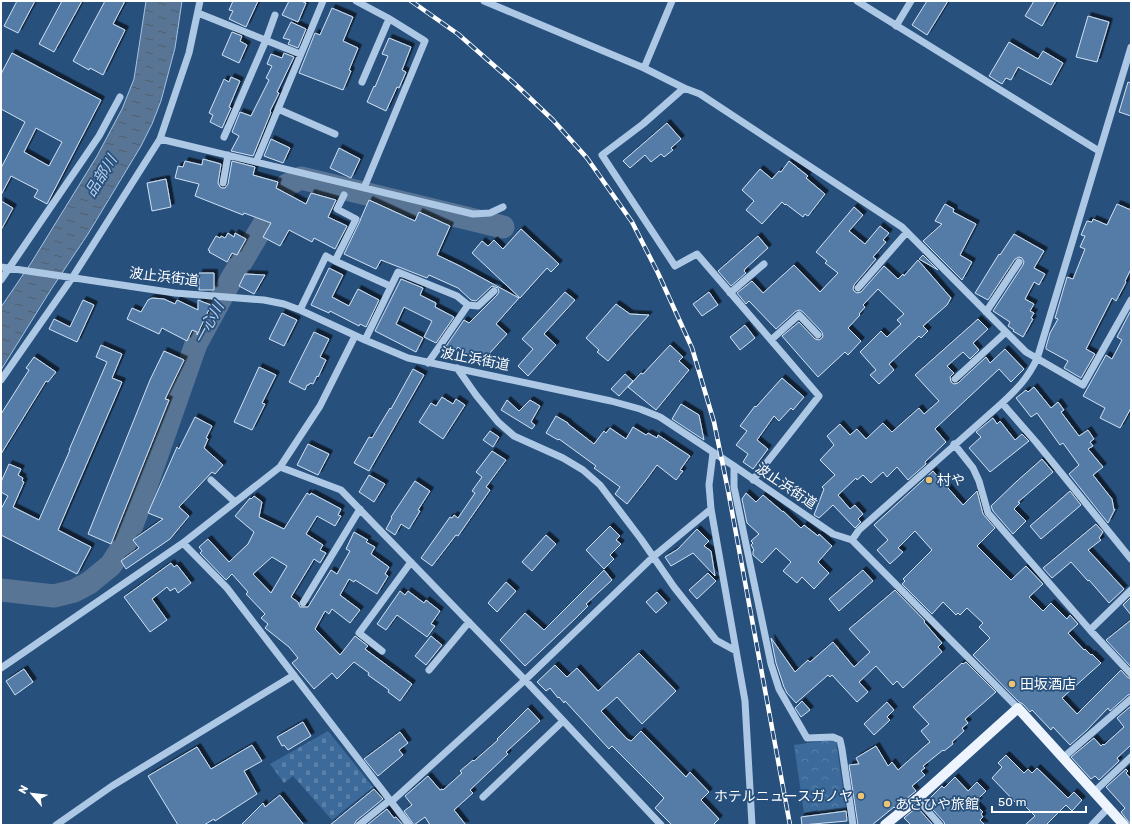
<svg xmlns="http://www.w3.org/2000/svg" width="1132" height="826" font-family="Rubik,'Noto Sans JP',sans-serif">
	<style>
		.cemetery { fill: url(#cemetery-stones) }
		.park { fill: url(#park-crowns) }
		.water { fill: url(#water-ripples); stroke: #a2c4e5 }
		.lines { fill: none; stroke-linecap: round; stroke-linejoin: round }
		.river { stroke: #597595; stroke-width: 23 }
		.building { fill: #547ca7; stroke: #d0e2f4; fill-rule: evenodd; filter: url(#shadow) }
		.minor { stroke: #adc8e4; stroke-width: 7 }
		.major { stroke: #edf4fd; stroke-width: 10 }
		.rail-casing { stroke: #fff; stroke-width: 4.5 }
		.rail { stroke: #28507d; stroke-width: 3; stroke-dasharray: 9; stroke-linecap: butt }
		.poi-dot { fill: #ecc574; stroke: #28507d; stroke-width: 1.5 }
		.labels { text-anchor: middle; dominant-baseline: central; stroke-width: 3.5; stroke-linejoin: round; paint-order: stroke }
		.street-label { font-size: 14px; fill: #fff; stroke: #28507d }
		.poi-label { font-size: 14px; fill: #fff; stroke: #28507d; text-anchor: start }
		.water-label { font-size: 15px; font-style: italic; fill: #b9d2ec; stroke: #28507d }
	</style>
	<defs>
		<pattern id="cemetery-stones" width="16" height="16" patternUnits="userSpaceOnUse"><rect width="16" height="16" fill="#3c6a9a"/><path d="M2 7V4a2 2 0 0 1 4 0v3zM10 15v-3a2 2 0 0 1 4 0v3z" fill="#5980a9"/></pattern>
		<pattern id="park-crowns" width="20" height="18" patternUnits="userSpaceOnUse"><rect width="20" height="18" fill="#3c6a9a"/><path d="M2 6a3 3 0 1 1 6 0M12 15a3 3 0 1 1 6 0" fill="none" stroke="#5980a9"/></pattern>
		<pattern id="water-ripples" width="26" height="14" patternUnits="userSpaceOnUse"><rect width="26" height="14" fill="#597595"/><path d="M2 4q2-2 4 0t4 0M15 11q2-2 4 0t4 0" fill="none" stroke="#525e6d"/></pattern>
		<filter id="shadow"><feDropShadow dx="3.5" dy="-3.5" stdDeviation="0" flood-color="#0009"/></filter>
	</defs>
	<rect width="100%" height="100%" fill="#28507d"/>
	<!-- cemetery -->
	<path class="cemetery" d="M328 731 373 787 332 820 293 776 284 783 270 764Z"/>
	<!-- park -->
	<path class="park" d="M829 740 836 741 846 809 818 813 817 810 804 813 794 745Z"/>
	<!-- water -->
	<path class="water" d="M146 1H182L175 48 161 101 152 124 141 146 88 234 52 288 1 370V307L31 263 97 156 122 109 134 79Z"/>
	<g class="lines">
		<!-- river -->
		<path class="river" d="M1 590 54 596 74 591 89 583 111 565 125 543 137 512 196 344 233 276 287 185 301 178 503 227"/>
	</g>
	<!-- building -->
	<path class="building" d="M17 1H35L18 33 4 26Z
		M62 1H82L54 52 39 44Z
		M105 1H125L113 24 125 30 103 75 90 68 89 70 73 61Z
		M233 1H258L246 27 229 19 233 11 229 10Z
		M289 1H301L306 3 298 22 282 15Z
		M927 1H948L927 35 912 25Z
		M1034 1H1056L1042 26 1025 16Z
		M332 8 353 17 343 41 358 48 349 70 351 71 343 90 299 73 315 33 320 35Z
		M1088 16 1109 22 1097 62 1076 57Z
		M291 22 306 29 298 48 288 44 290 40 283 38Z
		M232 32 242 36 240 41 247 45 239 63 222 55Z
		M389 38 411 47 402 70 406 72 399 88 397 87 386 111 367 102 374 86 375 87 388 56 382 54Z
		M1009 42 1038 59 1043 51 1063 63 1051 85 1018 67 1011 80 1006 78 1002 84 989 76Z
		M12 53 101 100 47 204 34 197 38 190 11 176 1 195V168L25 122 1 109V74ZM36 128 62 142 49 166 24 152Z
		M284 53 294 57 277 92 279 93 270 111 271 112 253 156 231 151 239 136 232 132 240 112 251 116 269 80 266 78 272 66 267 64 271 54 282 58Z
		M231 77 240 81 229 107 231 108 222 128 210 122 213 115 209 113 224 79 229 82Z
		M1128 82 1131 83V116L1119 112Z
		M667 123 681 139 671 148 673 150 664 157 661 154 651 162 645 155 630 168 623 161Z
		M271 139 290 148 283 163 264 156Z
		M339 148 360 159 351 178 330 168Z
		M203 159 221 164 218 183 220 187 222 188H225L228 184 232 161 255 167 253 175 278 182 276 188 306 204 311 193 336 200 328 217 347 226 335 249 314 238 312 242 289 230 280 246 263 237 271 223 244 213 243 215 195 196 199 184 175 178 178 166 183 167 185 161 202 165Z
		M789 161 808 176 806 178 825 194 808 216 805 214 803 217 786 204 785 205 782 202 762 224 746 210 754 201 742 190 760 169 772 179 779 171 781 172Z
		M166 179 171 207 152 211 147 183Z
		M369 200 415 221 419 212 450 226 437 255 460 266 519 298 496 324 507 334 479 365 458 347 450 358 442 352 464 320 469 323 497 295 499 292 498 288 492 286 476 301 471 300 458 288 429 275 427 278 381 260 376 269 344 254 360 221 361 218Z
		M1 201 13 208 1 230Z
		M945 204 954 209 953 212 976 224 960 255 972 262 962 280 923 241 942 224 935 221Z
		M1117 204 1131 210V269L1125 281 1126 282 1116 301 1112 298 1086 349 1095 354 1081 378 1064 368 1068 361 1046 349V347L1050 333 1058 319 1055 318 1067 277 1073 279 1085 249 1080 247 1085 236 1081 235 1087 221 1092 222 1093 219 1107 225Z
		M854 207 863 215 849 231 865 244 880 226 889 233 883 240 886 242 873 257 876 259 854 285 853 289 854 291 857 293 861 292 884 266 898 279 903 274 904 276 918 260 951 298 947 305 923 326 928 331 921 338 919 336 889 364 894 370 879 384 870 375 876 370 860 352 881 331 887 337 901 324 897 320 904 314 878 289 863 305 865 307 859 314 860 315 848 328 861 341 848 355 845 352 818 377 782 336 799 322 815 339 819 340 822 338 823 336 822 332 803 312 800 310 796 311 776 329 749 301 746 304 737 293 752 281 763 293 794 265 820 292 838 273 825 263 827 261 816 252Z
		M521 229 559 264 551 272 547 268 520 298 472 253 482 241 488 246 494 240 503 249Z
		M228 233 234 237 235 233 246 239 237 255 232 253 227 262 209 252 210 251 208 250 216 236 220 238 221 236 225 238Z
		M1014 234 1044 251 1034 268 1045 274 1039 285 1034 282 1025 299 1034 304 1030 311 1034 313 1031 318 1033 319 1023 337 1013 331 1014 330 1008 326 1010 322 993 311 1023 265 1024 262 1022 258 1019 257 1015 259 988 300 975 293 999 254 1000 255Z
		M758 236 768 248 745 269 744 271 746 273 731 286 718 271Z
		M923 255 938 270 919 259Z
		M329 268 343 275 332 297 349 306 358 289 379 300 366 327 360 324 359 326 330 311 329 313 311 305Z
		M199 273H214V290H199Z
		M245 274 265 275 254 294 239 286Z
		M401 279 423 288 420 295 436 303 435 307 454 317 436 343 424 337 432 321 404 307 396 324 423 338 416 352 375 331Z
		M565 292 575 300 544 334 556 345 528 376 518 366 533 349 522 339Z
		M709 292 718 305 702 316 693 304Z
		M152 298 164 299 175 304 177 300 198 310V300L211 305 197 335V332L192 330 187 341 162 328 159 334 127 319 132 308 141 312 148 300Z
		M83 300 94 305 77 342 49 329 54 319 70 327Z
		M616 304 630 314 649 315 608 361 597 352 599 350 586 338Z
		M1131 310V408L1120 428 1100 418 1105 408 1083 396 1106 355 1112 359 1122 340 1117 337Z
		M282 313 297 320 284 346 269 339Z
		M978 319 988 329 973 343 979 350 970 359 963 352 947 366 954 373 950 377 951 382 954 384 958 383 986 357 990 363 1005 349 1024 369 1011 382 999 369 938 426 935 429 946 442 925 462 926 464 908 480 897 467 887 477 883 472 871 483 863 475 857 480 856 478 838 495 850 509 855 505 863 514 858 519 861 522 855 528 833 505 819 518 814 515 824 489 822 487 835 475 820 460 834 445 827 436 840 424 850 435 857 429 866 439 883 423 892 432 919 408 924 414 939 401 915 375Z
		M745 325 755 338 740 350 730 337Z
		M314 332 329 339 320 357 326 360 318 377 317 376 313 384 310 383 309 385H307L305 390 289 382Z
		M101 345 122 354 112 378 122 382 58 530 91 547 77 574 1 535V509L8 496 1 492V482L9 464 21 469 18 475 23 478 22 481 24 482 13 507 39 520 70 450H69L107 362 96 357Z
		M670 345 683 357 679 361 689 370 656 410 628 387 641 373 643 374Z
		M164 351 184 360 165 399 169 400 111 544 88 534 150 380Z
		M34 357 56 372 48 382 46 381 1 454V414L29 370 26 368Z
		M259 367 276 375 262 403 265 404 252 430 234 422Z
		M413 369 424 375 369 471 354 463 369 437 372 438 390 408 391 409Z
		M625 374 633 381 619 396 611 389Z
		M782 378 804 397 793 410 791 408 779 421 774 416 757 440 768 449 753 469 743 462 748 454 736 445 747 431 740 426 755 406 756 407Z
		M1034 387 1051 408 1058 402 1064 410 1061 412 1079 436 1088 430 1094 439 1090 442 1093 446 1088 449 1103 467 1093 475 1112 499 1114 510 1115 509 1108 523 1069 474 1079 465 1063 443 1060 445 1037 413 1031 417 1016 398 1026 390 1028 392Z
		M442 397 453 404 456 399 465 405 443 439 419 422 431 403 436 406Z
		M507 400 519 411 530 400 540 406 531 422 535 425 532 429 501 410Z
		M681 404 699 415 704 440 672 419Z
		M556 416 568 423V424L594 444 604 431 606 433 610 428 626 439 633 427 646 435 648 433 657 438 658 435 690 456 680 470 683 471 676 480 657 465 646 480 627 504 615 494 620 487 594 468 596 466 559 439 558 440 546 433Z
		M195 417 212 426 206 438 208 439 204 448 223 465 215 474 212 472 179 507 189 516 170 539 126 569 121 561 139 548 133 540 163 519 148 513 177 447 179 449Z
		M993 418 997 424 1000 421 1015 440 1022 434 1029 441 990 472 969 448 981 437 976 432Z
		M490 431 499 437 493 447 483 440Z
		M308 444 329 454 318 475 297 465Z
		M492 451 506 460 486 487 490 490 458 536 456 535 432 566 421 558 450 517 452 518 454 515 458 518 475 493 472 491 482 477 476 472Z
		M1042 459 1053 472 1018 502 1020 503 1014 509 1026 521 1013 534 993 511 991 506 1017 481Z
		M933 471 963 505 977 491 983 514 995 528 977 546 1011 580 1026 566 1043 584 1029 597 1043 611 1051 603 1067 619 1070 615 1078 624 1068 633 1084 650 1085 649 1091 655 1092 654 1101 663 1062 698 1077 714 1121 670 1127 677 1131 679V694L1128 695 1110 711 1108 708 1087 730 1070 745 1053 727 1051 730 1032 710 1030 712 1023 704 1019 702 973 655 990 638 979 627 983 623 967 608 960 615 958 613 956 615 943 602 932 614 902 584 905 581 903 579 932 550 915 531 898 548 903 552 890 564 877 550 888 540 874 525Z
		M369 475 385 484 374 502 359 492Z
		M415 481 430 491 418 510 420 511 409 529 401 524 395 535 386 529 392 518 391 517Z
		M1070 491 1081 505 1041 539 1030 526Z
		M307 493 310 495 311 493 341 509 338 515 341 516 335 526 317 516 306 534 323 545 320 550 326 553 320 563 314 559 291 597 298 602 300 607H308L331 570 337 574 350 551 346 549 354 532 368 540 366 542 375 547 371 554 389 567 385 574 388 576 377 594 355 580 354 582 349 579 340 595 360 610 350 623 332 609 329 614 325 611 315 629 340 655 355 636 368 646 365 649 412 684 400 701 388 692 389 690 368 675 369 673 354 662 337 679 332 673 314 689 292 663 298 658 289 647 265 628 268 624 261 618 265 614 246 594 248 592 232 574 226 580 200 553 202 551 199 547 208 539 229 562 248 544 254 532 235 516 250 498 251 499 254 496 262 502 259 517 284 529ZM272 557 287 566 271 593 253 574Z
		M746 493 756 502 763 495 783 512V511L801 528 804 525 818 536 819 534 832 546 818 562 829 573 814 589 802 577 797 583 783 571 791 562 776 548 762 563 753 555V551L754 550 751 545 753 543 751 541 759 534 747 523 742 499Z
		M1096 524 1103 532 1099 538 1101 540 1088 550 1124 589 1109 603 1089 580 1088 581 1071 562 1052 578 1043 568Z
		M610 526 620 536 616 540 621 544 610 555 614 559 604 569 586 550Z
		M697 529 709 541 704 546 711 551 715 576 693 553 671 566 665 557 678 549Z
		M546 535 556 544 532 571 522 562Z
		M171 563 174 567 177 565 191 583 178 593 175 588 170 591 167 587 152 599 167 620 150 632 124 597Z
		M604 570 612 580 586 604 588 606 575 619 525 666 500 640 525 613 544 630Z
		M863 570 873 581 839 611 829 599Z
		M708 573 716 581 697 599 689 590Z
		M506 582 516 591 497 612 488 603Z
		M895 590 925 621 924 622 942 643 938 647 942 652 903 688 897 681 893 685 876 666 859 682 868 692 857 702 832 675 830 677 828 675 796 703 787 693 784 687 776 663 771 638 795 672 808 660 810 662 833 642 854 667 870 652 849 629Z
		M400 591 405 595 408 591 424 603 426 600 440 611 431 624 435 626 427 637 397 615 386 630 377 624Z
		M657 592 667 603 656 613 646 602Z
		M1131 597V615L1123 605Z
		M1131 620V667L1106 640Z
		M431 636 442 645 426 665 415 656Z
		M639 653 676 691 642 724 617 697 601 711 627 739 631 741 641 731 686 777 690 772 709 792 701 800 719 819 713 825H672L655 808 664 798 612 746 609 749 565 701 564 703 559 697 558 698 550 688 546 691 537 682 555 665 567 677 577 668 598 691Z
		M966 662 996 692 965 719 968 723 962 728 964 731 952 742 953 744 944 751 943 750 923 766 925 768 921 771 925 775 912 786 916 791 895 808 894 807 872 825H858L849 765 859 764 856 758 876 746 888 766 892 762 898 770 925 746 930 742 921 731 929 724 913 707 962 663 963 664Z
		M24 669 33 682 15 695 6 681Z
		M802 701 810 710 801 717 795 708Z
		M887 702 894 710 887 717 890 720 874 735 864 724Z
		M1131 706V745L1117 758 1119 761 1099 780 1095 776 1091 779 1071 757 1094 738 1101 746 1103 744 1104 745 1124 727 1117 718Z
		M528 708 540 721 506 752 508 754 470 790 473 793 454 810 466 825H430L425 817 414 825 404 811 412 805 405 796 428 776 440 790 442 789 443 790 462 773 460 771 473 760 474 761 498 740 497 739Z
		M303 722 311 736 288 750 284 745 282 746 277 737Z
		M400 732 408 743 399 750 403 755 378 776 364 759Z
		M252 745 262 761 244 771 257 794 215 821 214 819 204 825H178L148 776 197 747 211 769Z
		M1006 755 1024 773 1028 769 1032 773 1037 768 1068 798 1074 792 1082 800 1072 811 1066 805 1046 825H1025L1035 816 1019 800 1016 803 992 778 1002 767 998 763Z
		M1126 769 1128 771 1126 773 1131 779V825L1121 812 1125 808 1106 787Z
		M955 777 968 791 977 782 986 791 977 800 979 801 975 804 983 812 981 814 983 817 980 820 985 825H945L944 822 926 802 942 786 944 788Z
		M374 789 383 799 356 821 354 825H330Z
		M280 795 304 825H241L263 803 265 807Z
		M917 807 933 825H911L904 818Z
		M387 809 394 818 396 817 403 825H367Z
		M846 811 847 821 802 825 801 817Z"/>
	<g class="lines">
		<!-- minor -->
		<path class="minor" d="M356 1 388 18 425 41 364 188
			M484 1 644 68 684 88 700 94 902 227 1026 352 1083 385 1131 300
			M857 1 1099 151
			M198 13 300 54
			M896 26 911 1
			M644 68 672 1
			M362 82 389 19
			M684 88 643 124 602 155 675 266 697 254 819 396 753 480
			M278 109 335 134
			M224 137 266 40 275 15
			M160 139 473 214 490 213 503 207
			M256 162 323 1
			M223 183 228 155
			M344 195 337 209 356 219 335 261 390 286
			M1 267 175 293 264 300 284 304 300 310 365 340 408 358 611 401 640 409 660 417 734 466 833 534 852 540
			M1 280 99 136 120 97
			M858 288 907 232
			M730 293 764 264
			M300 310 326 256 335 261
			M986 312 1019 262
			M365 340 398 272 457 296 468 305
			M771 340 799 315 818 335
			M428 363 468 305 478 306 494 291
			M457 368 476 395 498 422 514 436 563 458 583 470 600 485 641 539 674 587 716 640 736 651
			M955 379 1006 332
			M1 380 72 278 160 139 189 53 200 1
			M1002 403 1036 442 1131 559
			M954 444 973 468 979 481 988 513 1090 630 1131 674
			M713 453 709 485 711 509 745 701 752 825
			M734 466V487L771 664 779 689 807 738 833 737 840 740 842 749 853 825
			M280 467 341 490 525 680 661 825
			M211 480 235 502
			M852 540 859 530 1002 403C1018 388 1027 379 1037 359L1131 47
			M852 540 1018 708
			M183 543 227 588 409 825
			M303 603 360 509
			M1090 630 1131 590
			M382 651 359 633 411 562
			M1 668 183 543 280 467 320 406 355 336
			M429 670 469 622
			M1064 757 1131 699
			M1095 791 1131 757
			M483 797 563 721
			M917 799 940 825
			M391 802 525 680 653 557 711 509
			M56 825 112 786 294 675
			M359 825 390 800
			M1092 825 1109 807"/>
		<!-- major -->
		<path class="major" d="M885 825 917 799 1018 708 1124 825"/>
		<!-- rail casing -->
		<g class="rail-casing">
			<path id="rail" d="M411 1 458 34 514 83 553 120 587 158 632 222 658 273 692 348 714 422 728 490 790 825"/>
		</g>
		<!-- rail -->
		<use href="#rail" class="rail"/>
	</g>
	<!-- markers -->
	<g class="poi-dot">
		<circle cx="929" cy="480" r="4"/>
		<circle cx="1012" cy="684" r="4"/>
		<circle cx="861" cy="796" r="4"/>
		<circle cx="887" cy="804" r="4"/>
	</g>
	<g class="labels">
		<!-- street labels -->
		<g class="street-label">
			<text transform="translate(164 277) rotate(7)">波止浜街道</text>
			<text transform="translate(475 359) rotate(11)">波止浜街道</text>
			<text transform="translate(786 486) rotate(34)">波止浜街道</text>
		</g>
		<!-- poi labels -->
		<g class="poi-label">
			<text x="937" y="480">村や</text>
			<text x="1020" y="684">田坂酒店</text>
			<text x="853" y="796" text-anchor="end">ホテルニュースガノヤ</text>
			<text x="895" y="804">あさひや旅館</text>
		</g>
		<!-- water labels -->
		<g class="water-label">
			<text transform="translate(101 176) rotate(-58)">品部川</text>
			<text transform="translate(209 323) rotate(-61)">一心川</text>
		</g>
	</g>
	<!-- border -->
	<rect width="1132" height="826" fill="none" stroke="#ffffff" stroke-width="4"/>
	<!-- north arrow -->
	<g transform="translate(32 794) rotate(298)" stroke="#28507d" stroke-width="3" paint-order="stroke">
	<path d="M0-3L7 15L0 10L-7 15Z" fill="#ffffff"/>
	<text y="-6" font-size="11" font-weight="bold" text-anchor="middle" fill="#ffffff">N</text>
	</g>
	<!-- scale -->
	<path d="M992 806v6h94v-6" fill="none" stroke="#ffffff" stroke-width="2"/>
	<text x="998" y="806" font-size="12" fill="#ffffff" stroke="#28507d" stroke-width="3" paint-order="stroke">50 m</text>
</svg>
